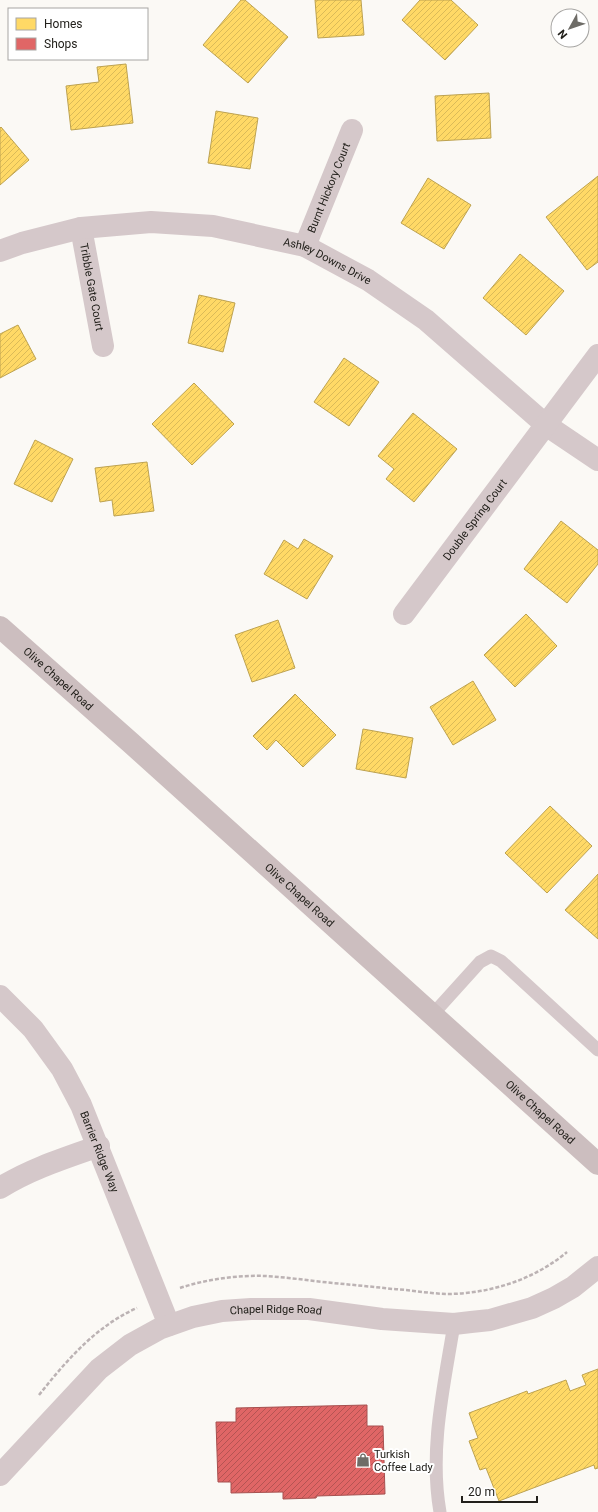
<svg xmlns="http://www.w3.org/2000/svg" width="598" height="1512" font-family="Roboto,sans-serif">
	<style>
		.homes { fill: url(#homes-hatch); stroke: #bda250 }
		.shops { fill: url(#shops-hatch); stroke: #a75150 }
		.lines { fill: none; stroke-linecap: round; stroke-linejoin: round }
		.path { stroke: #bcb3b4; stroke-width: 2.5; stroke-dasharray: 4 2; stroke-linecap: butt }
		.lane { stroke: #d5c8ca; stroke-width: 13 }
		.street { stroke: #d5c8ca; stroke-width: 22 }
		.secondary { stroke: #ccbebf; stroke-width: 22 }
		.labels { text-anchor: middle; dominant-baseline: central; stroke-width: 4; stroke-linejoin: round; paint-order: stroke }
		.street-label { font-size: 11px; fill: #22201b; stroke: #fff }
		.poi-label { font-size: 11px; fill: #22201b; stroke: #fff; text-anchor: start }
	</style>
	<defs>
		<pattern id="homes-hatch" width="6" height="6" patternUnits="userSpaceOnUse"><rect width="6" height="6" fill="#ffd966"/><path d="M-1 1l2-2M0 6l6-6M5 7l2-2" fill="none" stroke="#daba58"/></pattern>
		<pattern id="shops-hatch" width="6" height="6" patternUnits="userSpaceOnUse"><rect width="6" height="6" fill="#e06666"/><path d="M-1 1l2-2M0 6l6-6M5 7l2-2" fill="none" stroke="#b55453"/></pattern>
	</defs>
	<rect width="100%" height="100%" fill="#fbf9f5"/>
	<!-- homes -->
	<path class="homes" d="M241 0H245L288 37 248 83 203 45Z
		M315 0H361L364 35 318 38Z
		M420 0H451L478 25 445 60 402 20Z
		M126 64 133 123 71 130 66 86 99 82 97 67Z
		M489 93 491 138 437 141 435 96Z
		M216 111 258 118 250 169 208 163Z
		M1 127 29 160 0 185V128Z
		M598 176V262L587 270 546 217Z
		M428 178 471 205 444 249 401 223Z
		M520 254 564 291 526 335 483 298Z
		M199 295 235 303 223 352 188 343Z
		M18 325 36 359 0 378V334Z
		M344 358 379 382 349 426 314 402Z
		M194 383 234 424 192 465 152 424Z
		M413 413 457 449 414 502 386 479 394 469 378 456Z
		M35 440 73 459 52 502 14 484Z
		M147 462 154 511 114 516 112 500 100 502 95 468Z
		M561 521 598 550V564L567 603 524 569Z
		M304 539 333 556 307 599 264 574 284 540 298 549Z
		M526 614 557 646 515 687 484 655Z
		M278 620 295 668 252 682 235 635Z
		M473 681 496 720 453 745 430 707Z
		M295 694 336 735 303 767 276 740 267 750 253 736Z
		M363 729 413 738 406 778 356 769Z
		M550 806 592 846 547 893 505 853Z
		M598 874V939L565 910Z
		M598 1369V1468L595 1469 594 1465 499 1501 486 1468 480 1470 469 1441 478 1438 469 1413 527 1391 528 1394 566 1380 570 1391 586 1385 582 1375Z"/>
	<!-- shops -->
	<path class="shops" d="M367 1405V1426H383L385 1494 317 1496 316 1498 283 1499V1492L231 1493V1482H218L216 1422H236V1408Z"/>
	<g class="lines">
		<!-- path -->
		<path class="path" d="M180 1288C207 1279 238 1275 266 1276 282 1277 298 1279 314 1281 341 1284 367 1286 393 1289 412 1290 431 1294 450 1294 492 1293 535 1279 567 1252
			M39 1395C66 1361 96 1326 137 1308"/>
		<!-- lane -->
		<path class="lane" d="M433 1014 480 962 491 956 501 961 598 1050
			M440 1512C429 1449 444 1386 454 1324"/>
		<!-- street -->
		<g class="street">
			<path id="s1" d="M81 228 103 346"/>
			<path id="s2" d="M305 246 352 130"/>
			<path id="s3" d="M0 251 22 243 81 228 151 222 213 226 305 246 368 280 426 320 546 425 598 460"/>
			<path id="s4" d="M404 614 598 355"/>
			<path id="s5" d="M0 996 33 1029 62 1069 81 1105 169 1325"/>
			<path d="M0 1188C30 1169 65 1158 99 1146"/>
			<path id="s6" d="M0 1475 99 1369 130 1345 159 1329 193 1317 222 1311 251 1309H309L382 1319 454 1324 471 1322 490 1320 532 1308 554 1298 573 1287 598 1267"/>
		</g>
		<!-- secondary -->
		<path class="secondary" id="s7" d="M0 627 131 743 598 1164"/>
	</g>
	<!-- icons -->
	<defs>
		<g id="shop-bare" transform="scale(1.08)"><path d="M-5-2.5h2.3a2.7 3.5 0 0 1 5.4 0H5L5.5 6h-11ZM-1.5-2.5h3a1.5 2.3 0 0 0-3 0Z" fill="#6e6c67" stroke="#fff" stroke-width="2.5" paint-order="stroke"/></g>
	</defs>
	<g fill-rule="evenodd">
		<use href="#shop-bare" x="363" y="1460"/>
	</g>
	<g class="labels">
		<!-- street labels -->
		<g class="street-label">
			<text stroke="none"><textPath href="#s2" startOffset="63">Burnt Hickory Court</textPath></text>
			<text stroke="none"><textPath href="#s3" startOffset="337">Ashley Downs Drive</textPath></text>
			<text stroke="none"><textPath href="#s1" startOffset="60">Tribble Gate Court</textPath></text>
			<text stroke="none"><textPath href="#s4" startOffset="118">Double Spring Court</textPath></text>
			<text stroke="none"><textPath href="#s7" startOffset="78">Olive Chapel Road</textPath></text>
			<text stroke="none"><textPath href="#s7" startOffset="402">Olive Chapel Road</textPath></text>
			<text stroke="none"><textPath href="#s7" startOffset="726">Olive Chapel Road</textPath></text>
			<text stroke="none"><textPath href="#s5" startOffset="187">Barrier Ridge Way</textPath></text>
			<text stroke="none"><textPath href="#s6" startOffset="337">Chapel Ridge Road</textPath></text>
		</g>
		<!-- poi labels -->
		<g class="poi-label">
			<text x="374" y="1454">Turkish<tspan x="374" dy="13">Coffee Lady</tspan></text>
		</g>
	</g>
	<!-- legend -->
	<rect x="8" y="8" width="140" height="52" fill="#ffffff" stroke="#a7a6a4"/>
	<rect x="16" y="18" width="20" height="12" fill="#ffd966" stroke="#a7a6a4"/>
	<text x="44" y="28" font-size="12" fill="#22201b">Homes</text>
	<rect x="16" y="38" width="20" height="12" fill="#e06666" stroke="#a7a6a4"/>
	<text x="44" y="48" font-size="12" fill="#22201b">Shops</text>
	<!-- north arrow -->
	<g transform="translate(570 28) rotate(230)"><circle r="19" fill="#ffffff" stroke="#a7a6a4"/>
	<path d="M0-3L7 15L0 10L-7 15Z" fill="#6e6c67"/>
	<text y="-6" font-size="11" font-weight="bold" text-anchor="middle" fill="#22201b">N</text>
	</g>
	<!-- scale -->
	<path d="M462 1496v6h75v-6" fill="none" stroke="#22201b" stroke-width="2"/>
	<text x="468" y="1496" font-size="12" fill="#22201b" stroke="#ffffff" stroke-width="3" paint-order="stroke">20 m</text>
</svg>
